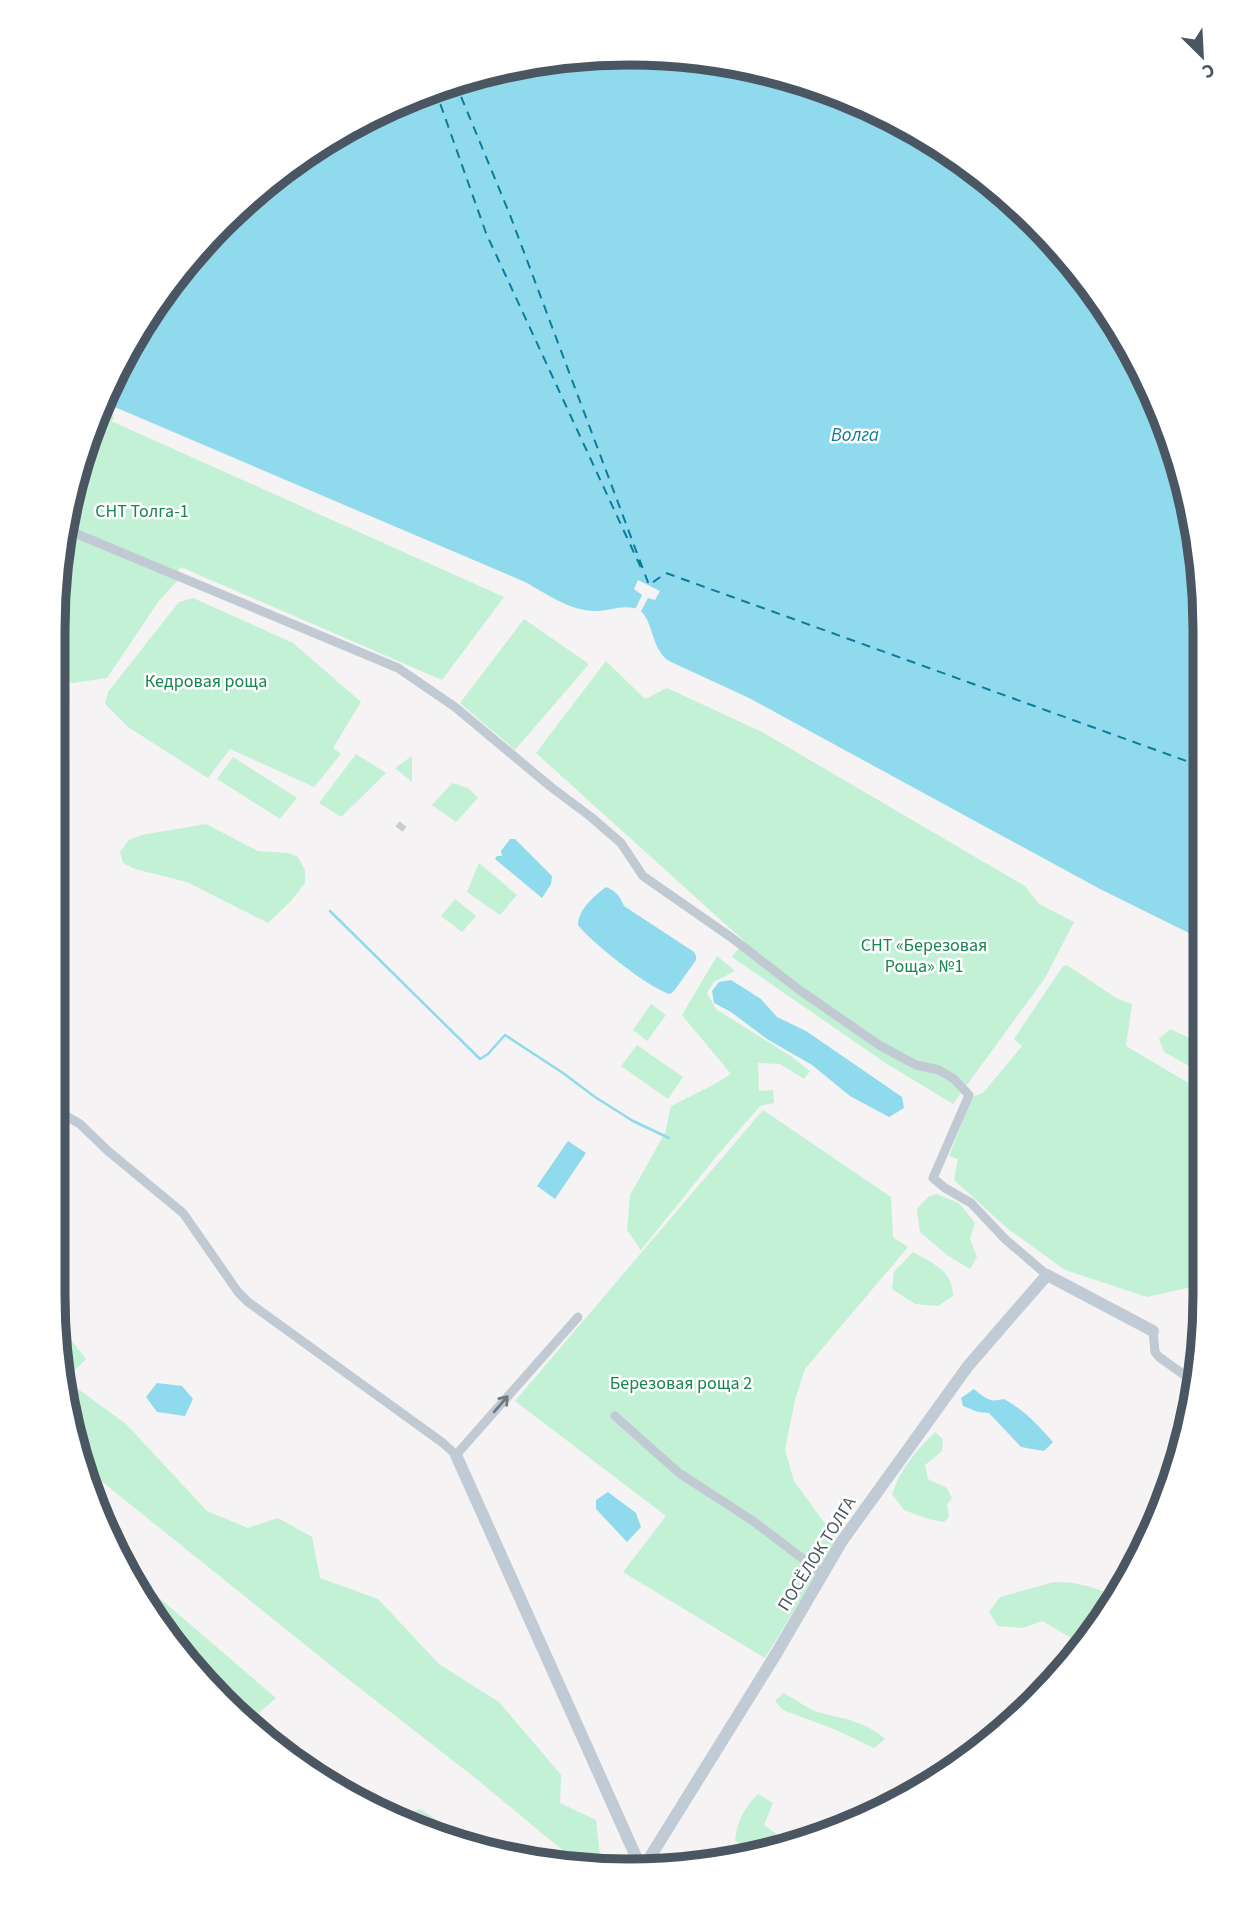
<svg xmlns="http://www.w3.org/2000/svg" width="1258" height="1924" font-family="'Source Sans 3',sans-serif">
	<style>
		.green { fill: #c3f1d5 }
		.water { fill: #90daee }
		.pier { fill: #f5f3f3 }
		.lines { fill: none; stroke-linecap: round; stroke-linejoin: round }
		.stream { stroke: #90daee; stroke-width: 2.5 }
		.ferry { stroke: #0c7c9b; stroke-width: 2; stroke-dasharray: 9 7; stroke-linecap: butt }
		.street-tunnel { stroke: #caccce; stroke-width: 9; stroke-dasharray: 9 4.5; stroke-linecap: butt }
		.street { stroke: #c1cad2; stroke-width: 9 }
		.secondary { stroke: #c1cbd6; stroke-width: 12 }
		.oneway { stroke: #6e7983 }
		.labels { text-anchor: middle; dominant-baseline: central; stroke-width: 5; stroke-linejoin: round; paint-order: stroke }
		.park-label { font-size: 18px; fill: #17864f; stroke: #fff }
		.street-label { font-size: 18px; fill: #4a5661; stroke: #fff }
		.water-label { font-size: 19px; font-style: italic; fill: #0c7c9b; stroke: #fff }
		.rim { fill: none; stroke: #4a5661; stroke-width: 9 }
	</style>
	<rect width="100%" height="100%" fill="#f5f3f3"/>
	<!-- green -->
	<path class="green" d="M103 404 111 411 114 419 111 421 504 597 442 680 181 567 172 577 178 580 158 602 107 678 72 683 57 673V553Z
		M193 598 293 643 361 702 333 748 341 754 314 787 230 749 208 778 128 727 105 704 108 692 179 602Z
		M524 619 589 664 515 750 460 703Z
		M606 661 645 699 667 688 762 732 1025 886 1039 904 1074 922 1045 978 953 1104 884 1062 732 957 744 941 536 753Z
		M356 754 386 773 341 817 319 803Z
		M412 756V782L395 768Z
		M233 757 297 798 280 819 217 779Z
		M452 783 468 788 478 798 456 822 432 805Z
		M206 824 258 851 288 853 298 857 305 870V883L291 901 268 923 187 882 135 869 123 863 120 852 129 840 141 835Z
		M479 863 517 895 500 915 467 892Z
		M455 899 476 916 462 932 441 916Z
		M717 956 735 971 714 982 707 993 716 1009 792 1057 810 1071 804 1079 780 1064 758 1063 759 1091 773 1090 774 1103 760 1106 715 1158 641 1250 627 1230 630 1195 665 1133 671 1106 713 1085 731 1074 682 1015Z
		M1067 965 1116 998 1132 1004 1126 1046 1202 1091 1201 1285 1147 1297 1065 1270 1007 1228 954 1180 958 1159 949 1156 972 1097 983 1093 1022 1046 1014 1039 1063 966Z
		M651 1004 666 1015 647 1041 633 1030Z
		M1170 1029 1202 1044V1073L1164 1052 1159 1039Z
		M637 1045 683 1077 668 1099 621 1066Z
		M763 1110 891 1197 893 1237 908 1247 805 1369 795 1400 785 1450 794 1481 837 1540 765 1658 623 1572 666 1516 515 1401Z
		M936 1194 959 1203 975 1223 970 1239 977 1257 970 1269 947 1255 920 1232 917 1209 928 1197Z
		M913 1252C933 1264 952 1269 953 1296L938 1306 915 1304 892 1289 894 1272Z
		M57 1322 86 1359 66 1379Z
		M78 1389 126 1424 207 1511 248 1528 278 1518 312 1537 320 1578 378 1599 439 1664 499 1702 561 1775 560 1803 596 1820 601 1866 578 1863 474 1777 339 1672 80 1464 70 1399Z
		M935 1432 943 1439 942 1451 925 1465 928 1479 947 1488 952 1498 947 1505 949 1517 944 1522 928 1519 904 1510 892 1494C901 1468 916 1451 935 1432Z
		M129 1572 276 1698 254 1717 231 1702 150 1616Z
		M1054 1582C1075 1582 1093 1586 1112 1595L1082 1644 1042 1621 1023 1628 998 1626 989 1612 1000 1597Z
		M784 1693C795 1699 806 1708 818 1712 843 1719 866 1721 885 1739L874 1748 834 1729 783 1710 775 1701Z
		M758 1794 773 1803 764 1825 778 1835 773 1852 752 1851 735 1841C737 1821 744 1808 758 1794Z
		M420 1809 477 1846 443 1841 399 1817Z"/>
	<!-- water -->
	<path class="water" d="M591 54 704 57 814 83 917 130 1009 195 1086 278 1146 374 1186 480 1204 592 1203 940 1100 889 749 698 669 661C650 648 654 620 639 610 628 603 608 611 595 611 570 611 547 594 525 582L103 402 112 374 195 249 278 172 374 112 479 72Z
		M510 839H515L552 876 551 884 542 898 495 859 497 856H502L501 851Z
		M606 887C616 891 620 896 624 906L694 952 696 956V960L674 991 670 994C650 989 591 942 578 925 578 910 594 896 606 887Z
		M731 980 761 999 777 1017 806 1031 902 1097 904 1108 889 1117 850 1096 812 1065 767 1039 731 1012 714 1003 712 991 719 982Z
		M568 1141 586 1153 555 1199 537 1186Z
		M157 1383 182 1386 193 1399 185 1416 157 1412 146 1397Z
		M974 1389C985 1398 989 1403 1004 1399 1024 1410 1038 1425 1053 1442L1044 1451 1021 1447 989 1413 978 1412 963 1406 961 1398Z
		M608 1492 636 1513 641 1527 627 1542 596 1509V1500Z"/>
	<!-- pier -->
	<path class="pier" d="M638 580 660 591 655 600 648 598 639 615 634 612 642 595 634 589Z"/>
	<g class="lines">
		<!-- stream -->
		<path class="stream" d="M330 911 480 1059 488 1054 505 1035 563 1073 595 1097 633 1121 669 1138"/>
		<!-- ferry -->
		<path class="ferry" d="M455 82 510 215 649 585 666 573 1203 767
			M435 89 486 233 642 570"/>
		<!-- street-tunnel -->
		<path class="street-tunnel" d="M399 829 403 824"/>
		<!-- street -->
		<path class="street" d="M65 529 398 668 455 707 551 787 591 817 621 843 643 876 732 938 798 989 879 1045 916 1065 939 1070 954 1079 969 1095 933 1178 945 1188 971 1203 1005 1239 1047 1275
			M54 1109 80 1124 108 1151 183 1213 238 1292 248 1302 443 1443 456 1455 578 1317
			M1153 1331 1155 1352 1159 1357 1197 1384
			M615 1416 679 1473 753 1521 823 1574"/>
		<!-- secondary -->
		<path class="secondary" d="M456 1455 642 1870
			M642 1870 776 1654 842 1541 968 1366 1047 1275 1153 1331"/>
	</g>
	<!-- one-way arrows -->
	<defs><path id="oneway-shaft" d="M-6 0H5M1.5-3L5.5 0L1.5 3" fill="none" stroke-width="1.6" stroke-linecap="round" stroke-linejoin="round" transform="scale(1.75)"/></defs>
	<use class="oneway" href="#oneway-shaft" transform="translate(501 1404) rotate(-49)"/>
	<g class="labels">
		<!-- park labels -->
		<g class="park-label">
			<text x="142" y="511">СНТ Толга-1</text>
			<text x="206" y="681">Кедровая роща</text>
			<text x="924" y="945">СНТ «Березовая<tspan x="924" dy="21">Роща» №1</tspan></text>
			<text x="681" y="1383">Березовая роща 2</text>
		</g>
		<!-- street labels -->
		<g class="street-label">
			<text transform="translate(817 1554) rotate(-58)">ПОСЁЛОК ТОЛГА</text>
		</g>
		<!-- water labels -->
		<g class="water-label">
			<text x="855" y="435">Волга</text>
		</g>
	</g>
	<!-- crop -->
	<path d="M0 0H1258V1924H0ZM629 65H629A564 564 0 0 1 1193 629V1295A564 564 0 0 1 629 1859H629A564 564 0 0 1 65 1295V629A564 564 0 0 1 629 65Z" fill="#fff" fill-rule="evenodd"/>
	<path class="rim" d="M629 65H629A564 564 0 0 1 1193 629V1295A564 564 0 0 1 629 1859H629A564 564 0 0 1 65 1295V629A564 564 0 0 1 629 65Z"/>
	<!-- north arrow -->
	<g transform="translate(1202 56) rotate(156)" stroke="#ffffff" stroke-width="5" paint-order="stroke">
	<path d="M0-5L12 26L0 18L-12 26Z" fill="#4a5661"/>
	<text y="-10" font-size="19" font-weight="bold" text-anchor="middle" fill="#4a5661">С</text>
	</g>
</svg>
